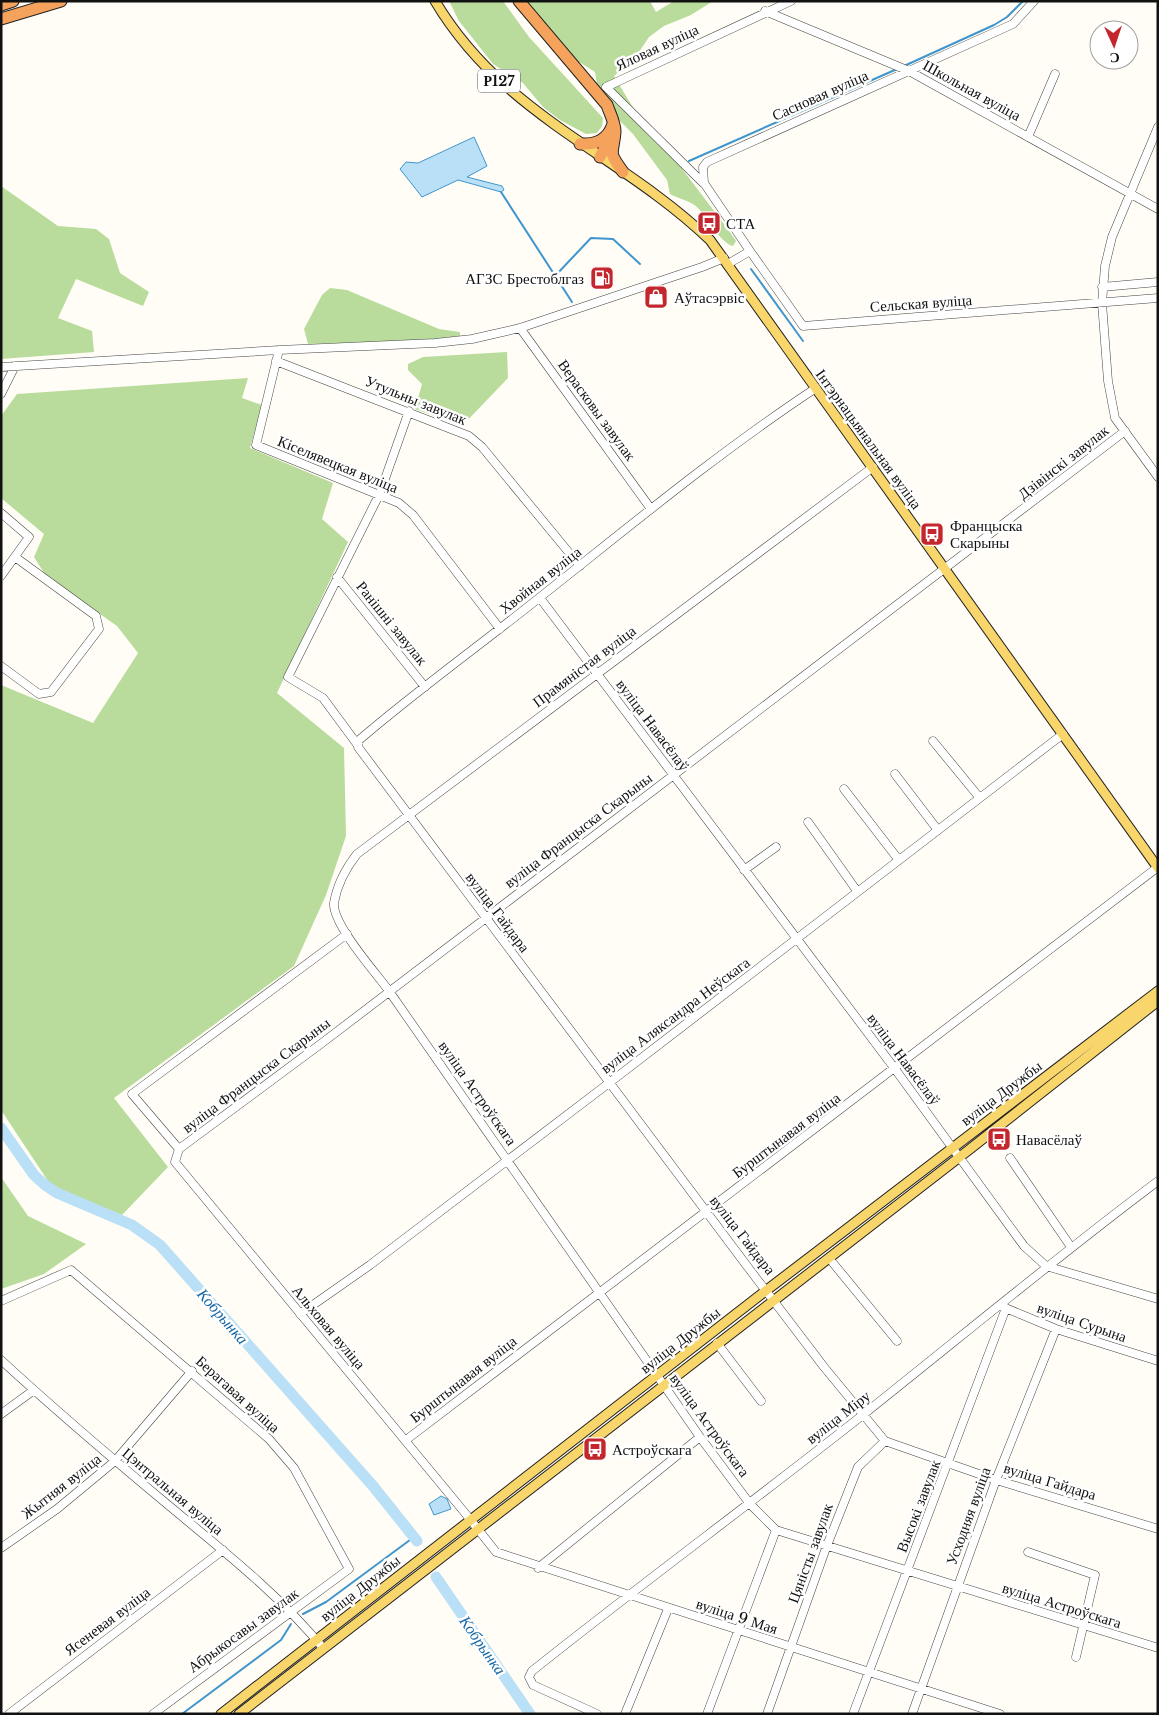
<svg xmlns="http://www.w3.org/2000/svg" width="1159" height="1715" font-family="'Libre Baskerville',serif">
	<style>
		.forest { fill: #b9dc9c }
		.water { fill: #b9e0f7; stroke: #3f96cf }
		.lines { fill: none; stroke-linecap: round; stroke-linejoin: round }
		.stream { stroke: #3f96cf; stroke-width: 2 }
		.river { stroke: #b9e0f7; stroke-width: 11 }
		.minor-casing { stroke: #444; stroke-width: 9 }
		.major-casing { stroke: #222; stroke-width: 11 }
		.highway-casing { stroke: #222; stroke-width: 13 }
		.minor { stroke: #fff; stroke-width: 8 }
		.major { stroke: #f9d66b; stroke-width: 9 }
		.highway { stroke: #f5a25d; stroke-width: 11 }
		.labels { text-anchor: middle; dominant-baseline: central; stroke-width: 5; stroke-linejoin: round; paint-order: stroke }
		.shield { fill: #fff; stroke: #585858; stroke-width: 1 }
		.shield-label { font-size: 14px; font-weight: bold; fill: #111 }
		.street-label { font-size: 15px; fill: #111; stroke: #fff }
		.poi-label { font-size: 15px; fill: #111; stroke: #fff; text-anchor: start }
		.water-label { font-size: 16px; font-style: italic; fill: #1768a6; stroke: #fff }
	</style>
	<rect width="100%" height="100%" fill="#fffdf5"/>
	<!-- forest -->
	<path class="forest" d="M449 1H503L529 37 603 118 602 126 597 133 586 134 560 120 543 107 523 83 493 64 459 21Z
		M525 1H650L656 12 674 1H713L691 15 664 26 649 37 635 58 614 76 638 116 667 149 727 228 736 241 733 246C720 243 709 219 698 208 691 201 679 199 670 194L667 180 633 134 620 121 608 98 597 84 595 72 573 58Z
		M1 186 58 226 96 229 109 239 120 273 149 292 143 306 76 279 58 318 92 331 94 352 1 359Z
		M330 288 347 290 439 329 460 332V336L427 340 308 344 304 329 322 295Z
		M507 352 508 378 462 426 415 409 422 384 408 370V364L423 357Z
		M248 378 242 398 262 405 250 448 333 483 322 519 348 542 277 693 344 748 346 836 326 895 294 966 114 1098 168 1167 122 1215 52 1187 1 1110V685L93 723 138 653 117 626 46 576 34 557 44 534 1 498V416L17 394Z
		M1 1177 28 1216 86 1244 44 1274 1 1289Z"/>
	<!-- water -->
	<path class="water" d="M474 137 487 166 467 177 502 186 504 190 501 192 458 180 422 197 400 169 406 162 418 163Z
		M441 1496 447 1499 451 1509 434 1515 429 1504Z"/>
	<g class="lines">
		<!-- stream -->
		<path class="stream" d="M904 66 994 25 1007 17 1023 1
			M689 161 897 69
			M501 192 572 302
			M751 269 803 341
			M555 276 591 238 613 239 640 264
			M303 1614 326 1602 414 1537
			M182 1714 281 1640 291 1624"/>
		<!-- river -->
		<path class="river" d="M1 1128 34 1175 45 1185 57 1193 132 1225 160 1245 373 1486 417 1541
			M436 1577 530 1714"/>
		<!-- minor casing -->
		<g class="minor-casing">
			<path id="minor" d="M765 11 909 71 1158 209
				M1158 127 1112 237 1105 266 1102 303 1108 381 1115 418 1158 477
				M1028 137 1055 74
				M703 183 606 87 791 1
				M750 251 704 183 703 167 707 162 1013 24 1034 1
				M728 264 750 251 803 326 1158 298
				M1102 287 1158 282
				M520 328 651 509
				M279 350 256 445 399 503 413 515 500 629
				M276 361 469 436 482 447 580 566
				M1 367 279 350 435 343 472 339 520 328 702 267 724 258
				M816 388C719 452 630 526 539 598 479 646 416 691 358 741V747L747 1266 824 1367 885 1441 996 1480 1158 1529
				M1 394 15 366
				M873 467 357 854C346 868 337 885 334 903 332 924 376 973 389 991L700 1437 750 1504 776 1530 1158 1648
				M1 513 29 537 1 576
				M337 577 425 687
				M540 598 895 1069 1024 1246 1046 1266 1158 1299
				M1 666 39 694 51 692 99 629 96 616 15 557
				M933 741 979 797
				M357 744 323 698 288 677 380 493 409 411
				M895 774 937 829
				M844 789 898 859
				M808 822 857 891
				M744 870 776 847
				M179 1149 322 1043 1125 431
				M179 1149 175 1162 465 1513 496 1552 1000 1714
				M179 1149 132 1094 347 934
				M1010 1158 1071 1247
				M833 1263 897 1341
				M1 1301 71 1270 269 1439 294 1468 349 1569 153 1714
				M1003 1307 1056 1329 1158 1361
				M300 1314 370 1265 609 1083 1063 734
				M717 1343 761 1401
				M1 1360C53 1408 107 1454 161 1499 217 1546 277 1592 323 1648
				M1 1414 34 1390
				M406 1440 1158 867
				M1 1548 57 1509 115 1461 192 1371
				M1028 1552 1095 1575 1076 1657
				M538 1568 700 1437
				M9 1714 223 1550
				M597 1714 533 1685 529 1677 532 1671C641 1584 754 1501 864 1414 962 1336 1058 1256 1158 1181
				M625 1714 668 1609
				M707 1714 776 1530
				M767 1714 826 1548 858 1467 885 1441
				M853 1714 1006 1308
				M912 1714 996 1480 1056 1329"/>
		</g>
		<!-- major casing -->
		<g class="major-casing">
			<path id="major" d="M435 1C504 117 618 152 710 240L1158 868
				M221 1714 759 1296 1158 991
				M239 1714 970 1149 1158 1001"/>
		</g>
		<!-- highway casing -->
		<g class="highway-casing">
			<path id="highway" d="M519 1 607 105C610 114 615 122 615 132 613 156 607 150 623 172
				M1 5 13 1
				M1 19 61 1
				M580 144C596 145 608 140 613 124
				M600 157 611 136"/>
		</g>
		<!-- minor -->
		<use href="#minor" class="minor"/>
		<!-- major -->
		<use href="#major" class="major"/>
		<!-- highway -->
		<use href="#highway" class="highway"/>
	</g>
	<!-- icons -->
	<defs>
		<g id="bus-square" transform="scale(1.25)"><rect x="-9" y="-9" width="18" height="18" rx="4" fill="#c4262e" stroke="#fff"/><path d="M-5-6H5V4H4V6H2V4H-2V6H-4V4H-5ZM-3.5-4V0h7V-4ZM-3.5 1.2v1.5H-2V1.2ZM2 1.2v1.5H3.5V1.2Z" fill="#fff"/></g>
		<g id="fuel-square" transform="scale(1.25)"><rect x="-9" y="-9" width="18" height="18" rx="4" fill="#c4262e" stroke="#fff"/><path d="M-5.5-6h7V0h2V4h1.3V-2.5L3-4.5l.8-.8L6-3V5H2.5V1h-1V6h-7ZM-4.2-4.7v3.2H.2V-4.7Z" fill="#fff"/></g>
		<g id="shop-square" transform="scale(1.25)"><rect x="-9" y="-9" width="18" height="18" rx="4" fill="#c4262e" stroke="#fff"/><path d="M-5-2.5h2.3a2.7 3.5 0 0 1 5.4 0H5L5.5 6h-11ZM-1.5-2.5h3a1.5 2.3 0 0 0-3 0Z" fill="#fff"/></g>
	</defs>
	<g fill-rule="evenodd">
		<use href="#bus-square" x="709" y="223"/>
		<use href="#fuel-square" x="602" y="278"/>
		<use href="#shop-square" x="656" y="297"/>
		<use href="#bus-square" x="932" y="534"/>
		<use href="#bus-square" x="999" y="1139"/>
		<use href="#bus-square" x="595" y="1449"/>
	</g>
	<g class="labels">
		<!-- shield labels -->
		<rect class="shield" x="478" y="69.5" width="42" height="23" rx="4"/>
		<g class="shield-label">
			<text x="499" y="81">Р127</text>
		</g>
		<!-- street labels -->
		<g class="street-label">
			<text transform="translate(657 47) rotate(-25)">Яловая вуліца</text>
			<text transform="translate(972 90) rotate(29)">Школьная вуліца</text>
			<text transform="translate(820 95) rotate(-24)">Сасновая вуліца</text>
			<text transform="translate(921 303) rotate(-4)">Сельская вуліца</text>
			<text transform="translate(416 400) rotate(22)">Утульны завулак</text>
			<text transform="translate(597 410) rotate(54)">Верасковы завулак</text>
			<text transform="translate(869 439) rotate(54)">Інтэрнацыянальная вуліца</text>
			<text transform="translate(1063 462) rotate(-38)">Дзівінскі завулак</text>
			<text transform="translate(338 464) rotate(22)">Кіселявецкая вуліца</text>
			<text transform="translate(540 580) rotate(-38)">Хвойная вуліца</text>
			<text transform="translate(392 623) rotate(51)">Ранішні завулак</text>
			<text transform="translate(584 666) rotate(-37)">Прамяністая вуліца</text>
			<text transform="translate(653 725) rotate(53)">вуліца Навасёлаў</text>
			<text transform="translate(578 830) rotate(-37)">вуліца Францыска Скарыны</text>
			<text transform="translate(498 912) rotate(53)">вуліца Гайдара</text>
			<text transform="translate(675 1015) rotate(-37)">вуліца Аляксандра Неўскага</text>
			<text transform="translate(904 1059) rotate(53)">вуліца Навасёлаў</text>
			<text transform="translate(256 1075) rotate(-37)">вуліца Францыска Скарыны</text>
			<text transform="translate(478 1093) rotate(55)">вуліца Астроўскага</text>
			<text transform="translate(1001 1093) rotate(-37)">вуліца Дружбы</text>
			<text transform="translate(786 1135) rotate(-37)">Бурштынавая вуліца</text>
			<text transform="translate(743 1235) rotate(52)">вуліца Гайдара</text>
			<text transform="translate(1082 1322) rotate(19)">вуліца Сурына</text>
			<text transform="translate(329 1327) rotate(50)">Альховая вуліца</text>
			<text transform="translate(680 1340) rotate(-38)">вуліца Дружбы</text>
			<text transform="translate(463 1379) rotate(-38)">Бурштынавая вуліца</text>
			<text transform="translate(238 1394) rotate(42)">Берагавая вуліца</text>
			<text transform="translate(838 1417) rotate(-38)">вуліца Міру</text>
			<text transform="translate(710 1425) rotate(54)">вуліца Астроўскага</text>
			<text transform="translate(1050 1481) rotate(17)">вуліца Гайдара</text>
			<text transform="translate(61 1486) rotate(-38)">Жытняя вуліца</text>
			<text transform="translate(173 1491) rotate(40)">Цэнтральная вуліца</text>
			<text transform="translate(918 1506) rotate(-69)">Высокі завулак</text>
			<text transform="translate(968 1516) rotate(-70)">Усходняя вуліца</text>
			<text transform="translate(810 1553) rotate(-70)">Цяністы завулак</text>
			<text transform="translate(360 1588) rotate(-38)">вуліца Дружбы</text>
			<text transform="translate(1062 1605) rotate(17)">вуліца Астроўскага</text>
			<text transform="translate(737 1616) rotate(18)">вуліца 9 Мая</text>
			<text transform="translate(107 1621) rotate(-37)">Ясеневая вуліца</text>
			<text transform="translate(243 1630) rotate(-36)">Абрыкосавы завулак</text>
		</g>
		<!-- poi labels -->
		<g class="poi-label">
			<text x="726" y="223">СТА</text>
			<text x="584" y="278" text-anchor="end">АГЗС Брестоблгаз</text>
			<text x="674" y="297">Аўтасэрвіс</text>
			<text x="950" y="525">Францыска<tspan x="950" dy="17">Скарыны</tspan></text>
			<text x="1016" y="1139">Навасёлаў</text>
			<text x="612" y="1449">Астроўскага</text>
		</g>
		<!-- water labels -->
		<g class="water-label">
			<text transform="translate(223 1316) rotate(49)">Кобрынка</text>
			<text transform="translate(483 1645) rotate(55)">Кобрынка</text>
		</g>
	</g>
	<!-- border -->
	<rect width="1159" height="1715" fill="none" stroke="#111111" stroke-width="5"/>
	<!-- north arrow -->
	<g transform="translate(1114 45) rotate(177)"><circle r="24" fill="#ffffff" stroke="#a0a0a0"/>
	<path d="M0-4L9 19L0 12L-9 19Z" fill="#c4262e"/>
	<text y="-8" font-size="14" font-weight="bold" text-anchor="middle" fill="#111111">С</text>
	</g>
</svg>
